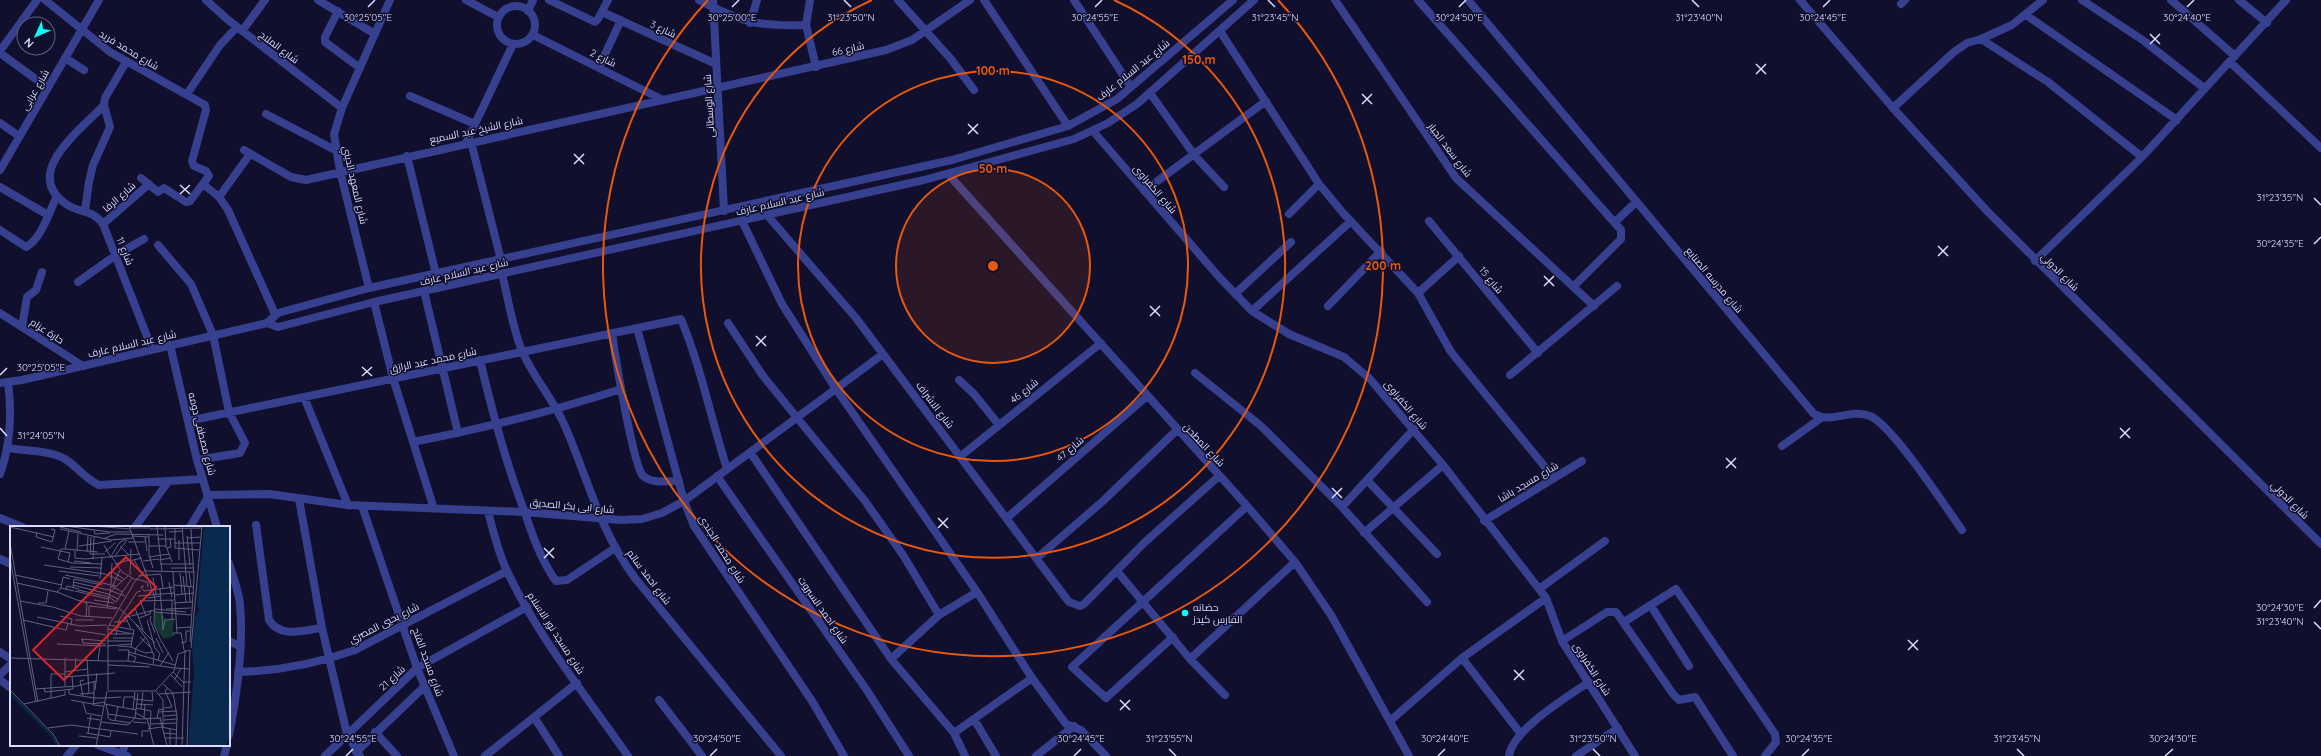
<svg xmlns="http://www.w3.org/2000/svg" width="2321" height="756" font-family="Quicksand,Cairo,sans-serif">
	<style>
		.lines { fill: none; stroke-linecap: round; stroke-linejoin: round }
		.minor { stroke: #373f8f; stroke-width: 8 }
		.tertiary { stroke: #373f8f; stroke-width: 8 }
		.ticks { fill: none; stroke: #dbdcff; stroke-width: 1.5 }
		.ring { fill: none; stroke: #e8590c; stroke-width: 2 }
		.poi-dot { fill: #07fff7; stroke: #100f2d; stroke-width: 1.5 }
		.labels { text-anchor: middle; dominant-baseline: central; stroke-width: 3; stroke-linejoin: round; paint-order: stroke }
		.street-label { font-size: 10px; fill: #dbdcff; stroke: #100f2d }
		.poi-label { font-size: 10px; fill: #dbdcff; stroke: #100f2d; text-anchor: start }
		.inset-river { fill: none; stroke: #072a4e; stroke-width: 2 }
		.inset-road { fill: none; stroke: #616181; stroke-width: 1 }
		.view { fill: #d62828; fill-opacity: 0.15; stroke: #d62828; stroke-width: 2 }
		.inset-edge { fill: none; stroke: #dbdcff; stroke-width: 2 }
		.ticks-label { font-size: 10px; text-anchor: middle; fill: #dbdcff; stroke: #100f2d; stroke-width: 3; stroke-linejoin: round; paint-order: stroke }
		.centre { fill: #e8590c; stroke: #100f2d; stroke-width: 2 }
		.ring-label { font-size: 12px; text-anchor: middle; font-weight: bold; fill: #e8590c; stroke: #100f2d; stroke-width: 3; stroke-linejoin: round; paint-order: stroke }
	</style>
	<rect width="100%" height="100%" fill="#100f2d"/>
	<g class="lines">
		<!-- minor -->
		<path class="minor" d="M45 0 110 52 205 105 206 110 192 161 194 166 206 171 209 176 190 201 186 202 164 188 158 192 141 178
			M206 0 227 19 342 108
			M318 0 375 34
			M466 0 498 17
			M549 0 595 22 598 19 608 0
			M699 0C740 22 760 27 806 25
			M713 0 724 211
			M810 0 806 25 816 67
			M898 0 950 58 974 90
			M984 0 1068 126
			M1074 0 1131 87
			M1335 0 1456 178 1594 306
			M1418 0 1621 230V239L1574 286
			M1468 0 1814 414C1832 424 1851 408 1870 416 1892 425 1945 506 1962 530
			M2082 0 2144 41 2204 88
			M2171 0 2235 56
			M2239 0 2267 23
			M1901 4 1905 0
			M497 25a19 19 0 1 1 38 0a19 19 0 1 1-38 0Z
			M338 11 325 37V42L360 68
			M528 11 533 0
			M602 12 716 64
			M2026 15 2177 120
			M750 23 757 0
			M242 31 265 0
			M1220 31 1319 184 1343 213 1418 293 1451 352 1554 478
			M533 35 663 100
			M1981 39 2048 82 2142 157
			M0 51 37 0
			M0 53 48 88
			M65 58 84 70
			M2230 62 2321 148
			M599 67 621 20
			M1150 93 1195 156 1224 187
			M187 94 220 45 237 27
			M410 96 475 124
			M104 105C81 130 21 173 66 204 80 214 91 208 103 224L152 349
			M1893 108 1954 52 1967 43 1981 39 2012 25 2043 0
			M266 114 335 150
			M0 123 19 136
			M1093 131 1219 277 1252 311 1289 334 1344 357 1370 379 1443 465 1546 598 1562 641 1635 756
			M471 142 501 260
			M466 143 513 44
			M244 150 291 177 306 180 886 50 912 40 970 0
			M407 156 436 274
			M0 170 99 0
			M948 174 1247 506 1295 562 1331 615 1409 756
			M203 184 219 197 228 210 275 314
			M0 187 48 215
			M1144 191 1266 101
			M219 197 250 154
			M85 211 89 182 93 165 110 127 104 105 105 98 126 62
			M1289 214 1319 184
			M767 215 856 318 1069 602 1080 606 1084 604 1145 542 1219 476
			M742 221 782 304 836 389 977 592 1032 678 1066 724 1081 730 1106 756
			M1429 221 1538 353
			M1615 222 1636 202
			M103 224 149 184
			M0 230 26 247C42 238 49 212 57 196
			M158 245 191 284 213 335 229 412 245 443 240 453 197 460
			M2035 261 2142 157 2286 0
			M502 274C508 297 513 332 523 353 534 378 553 399 564 424 588 478 599 530 635 578L781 756
			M78 282 116 255 144 239
			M369 288 340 171 334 134 342 108 390 0
			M424 291 458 433
			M1418 293 1459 256
			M1235 294 1291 242
			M374 302 393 378 434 509
			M1328 306 1381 251
			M1252 311 1351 221
			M0 313 83 366
			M728 323 763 376 865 501 903 555 939 615
			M22 327 27 297 36 290 42 272
			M637 328 684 501 694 526 812 701 844 756
			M612 333C615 355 633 465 643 476 652 484 668 481 679 481
			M170 345 197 460 217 527
			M480 360C492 411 505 461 524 510 532 534 539 555 553 577L556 581 567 580 615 548
			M1195 373 1261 426 1342 507 1427 602
			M1510 375 1617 286
			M959 380 974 394 999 425
			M304 397 348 505
			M188 421 681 319C701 367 711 419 727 469
			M413 442C485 428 551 412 621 389
			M1782 446 1821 418
			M8 448C26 451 49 450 65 459 78 467 85 479 99 485L203 479
			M750 452 891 659 954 733 965 756
			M961 456 1101 343
			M0 474C11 444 12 414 8 382
			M717 476 866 689 909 756
			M1367 480 1437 554
			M207 495 269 494 348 505 524 512 621 520 642 519 662 513 684 501 883 354
			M299 499 322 628 347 734 360 756
			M362 506 417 668 454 756
			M1342 507 1414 429
			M488 511C493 531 498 552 507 571 538 637 587 697 628 756
			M1008 517 1147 396
			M0 518 22 527
			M1484 521 1582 461
			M256 525 269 620C281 639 303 630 322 628
			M135 527 168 482
			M190 527 208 497
			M1364 533 1443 465
			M1037 558 1103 501 1177 430
			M0 559 11 564
			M229 563C233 577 239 591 240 605 244 647 237 694 229 735
			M1117 571 1190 659 1225 695
			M1539 589 1605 541
			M1651 606 1689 666
			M1624 622 1676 589 1775 734 1776 742 1765 756
			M1173 637 1106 698 1072 667 1247 506
			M229 641 239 646
			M1562 641 1607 612H1616L1673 694 1679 700 1695 697 1733 756
			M0 652 11 659
			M891 659 939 615 977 592
			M1190 659 1295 562
			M238 672C279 671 316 664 355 650L507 571
			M0 675 11 664
			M0 680 11 688
			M659 700 702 756
			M534 717 559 756
			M974 719 996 756
			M1390 721 1462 658
			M375 732 397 756
			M954 733 1032 678
			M1521 734 1462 658 1546 598
			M98 745 127 756
			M356 752 424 687
			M67 756 76 745
			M121 756 125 745
			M224 756 227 745
			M325 756 417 668 527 607
			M485 756 577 683
			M1036 756 1074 726
			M1509 756C1512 730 1567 697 1589 682
			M1576 756 1618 728"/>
		<!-- tertiary -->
		<path class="tertiary" d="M1800 0 1893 108 1987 211 2321 544
			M267 323 278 327 374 302 924 180 1074 139 1108 123 1137 104 1254 0
			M0 383 22 380 267 323 278 313 369 288 952 160 1068 126 1117 99 1233 0"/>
	</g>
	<!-- ticks -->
	<path class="ticks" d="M844 0 851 7M1268 0 1275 7M1692 0 1699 7M368 7 375 0M732 7 739 0M1095 7 1102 0M1459 7 1466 0M1823 7 1830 0M2187 7 2194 0M2150 34 2160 44M2150 44 2160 34M1756 64 1766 74M1756 74 1766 64M1362 94 1372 104M1362 104 1372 94M968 124 978 134M968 134 978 124M574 154 584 164M574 164 584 154M180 185 190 194M180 194 190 185M2314 198 2321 205M2314 244 2321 237M1938 246 1948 256M1938 256 1948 246M1544 276 1554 286M1544 286 1554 276M1150 306 1160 316M1150 316 1160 306M756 336 766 346M756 346 766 336M362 367 372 376M0 375 7 368M362 376 372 367M0 428 7 436M2120 428 2130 438M2120 438 2130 428M1726 458 1736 468M1726 468 1736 458M1332 488 1342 498M1332 498 1342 488M938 518 948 528M938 528 948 518M544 548 554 558M544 558 554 548M2314 608 2321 600M2314 622 2321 629M1908 640 1918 650M1908 650 1918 640M1514 670 1524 680M1514 680 1524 670M1120 700 1130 710M1120 710 1130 700M1169 749 1176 756M1593 749 1600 756M2017 749 2024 756M346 756 353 749M710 756 717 749M1074 756 1081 749M1438 756 1445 749M1802 756 1809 749M2165 756 2173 749"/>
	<!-- distance rings -->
	<circle cx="993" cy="266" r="97" fill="#e8590c" fill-opacity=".12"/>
	<g class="ring">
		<circle cx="993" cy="266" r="97"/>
		<circle cx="993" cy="266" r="195"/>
		<path d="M1114 0A292 292 0 1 1 872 0"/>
		<path d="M1278 0A390 390 0 1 1 708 0"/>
	</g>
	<!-- markers -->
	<circle class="poi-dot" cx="1185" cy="613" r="4"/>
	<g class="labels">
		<!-- street labels -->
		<g class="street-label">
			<text transform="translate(663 29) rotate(25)">شارع 3</text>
			<text transform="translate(279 47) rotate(37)">شارع الملاح</text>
			<text transform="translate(848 49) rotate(-13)">شارع 66</text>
			<text transform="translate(129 50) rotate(31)">شارع محمد فريد</text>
			<text transform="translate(603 58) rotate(26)">شارع 2</text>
			<text transform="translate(1133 70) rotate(-39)">شارع عبد السلام عارف</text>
			<text transform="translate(35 90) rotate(-60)">شارع عرابى</text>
			<text transform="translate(709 106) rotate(-93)">شارع الوسطانى</text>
			<text transform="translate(476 130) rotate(-12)">شارع الشيخ عبد السميع</text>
			<text transform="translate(1450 150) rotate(53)">شارع سعد الجيار</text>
			<text transform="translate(355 185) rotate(77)">شارع المعهد الديني</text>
			<text transform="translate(1155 189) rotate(49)">شارع الكفراوى</text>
			<text transform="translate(119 197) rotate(-41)">شارع الرفا</text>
			<text transform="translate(780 202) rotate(-13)">شارع عبد السلام عارف</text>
			<text transform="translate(125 251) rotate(68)">شارع 11</text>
			<text transform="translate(464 272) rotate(-13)">شارع عبد السلام عارف</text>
			<text transform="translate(2060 272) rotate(45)">شارع الدولي</text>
			<text transform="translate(1491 280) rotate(51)">شارع 15</text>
			<text transform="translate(1714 280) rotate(50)">شارع مدرسه الصنايع</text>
			<text transform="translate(47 331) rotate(33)">حارة عزام</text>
			<text transform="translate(132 344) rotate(-13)">شارع عبد السلام عارف</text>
			<text transform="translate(433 360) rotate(-12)">شارع محمد عبد الرازق</text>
			<text transform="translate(1024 391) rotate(-39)">شارع 46</text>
			<text transform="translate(935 405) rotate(53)">شارع الاشراف</text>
			<text transform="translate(1406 405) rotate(50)">شارع الكفراوى</text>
			<text transform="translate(202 434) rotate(76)">شارع مصطفى دومه</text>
			<text transform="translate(1204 445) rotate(47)">شارع المطحن</text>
			<text transform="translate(1070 449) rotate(-41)">شارع 47</text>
			<text transform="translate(1528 482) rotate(-31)">شارع مسجد باشا</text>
			<text transform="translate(2290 500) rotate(45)">شارع الدولي</text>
			<text transform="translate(572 506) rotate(5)">شارع ابى بكر الصديق</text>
			<text transform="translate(722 549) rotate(58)">شارع محمد الجندى</text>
			<text transform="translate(649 577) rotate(53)">شارع احمد سالم</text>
			<text transform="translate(823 610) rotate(55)">شارع احمد السبروت</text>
			<text transform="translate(384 623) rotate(-27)">شارع يحيي المصري</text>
			<text transform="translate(556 633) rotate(57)">شارع مسجد نور الاسلام</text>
			<text transform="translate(428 662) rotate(70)">شارع مسجد الفتح</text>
			<text transform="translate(1592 669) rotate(57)">شارع الكفراوى</text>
			<text transform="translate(392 678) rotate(-43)">شارع 21</text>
		</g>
		<!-- poi labels -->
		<g class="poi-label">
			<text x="1193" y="607">حضانه<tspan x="1193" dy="12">الفارس كيدز</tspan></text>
		</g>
	</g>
	<!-- overview -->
	<g transform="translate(10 526)">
		<rect width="220" height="220" fill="#100f2d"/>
		<path d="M145 87H151L157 94 164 93 162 111 153 113 145 99Z" fill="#123731"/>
		<path d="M194 0H220V210L216 220H178L184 146 182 124 185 91 189 84 187 78Z" fill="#072a4e"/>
		<path class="inset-river" d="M0 167 41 209 48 220"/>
		<path class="inset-road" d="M55 0 100 6M84 0 120 3M119 0 145 72 144 98 150 113M172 0 177 60M0 1 44 11M50 1 71 6M147 1 152 45M155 1 156 20 162 36M120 2H140M165 2V22L189 24M50 3 101 14 123 12M140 3 192 2M84 4 85 8 100 7M59 5 55 23H51L48 33 62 37 92 38M27 6 26 11 42 16 45 4 41 3M100 6H121M159 6 173 5M139 9V29L143 42M122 10 139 11M177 10 180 39M81 11 80 28H95M135 11 137 25M95 12 106 8 153 9M177 12 190 11M147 13H165M169 14V34M118 16H135M0 17 28 176M164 17H190M94 19 100 30M69 20 102 15M110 20 119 29M139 20H156M31 21 60 27 58 36M157 22 161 21 160 12M55 23 88 26M65 25V32L75 33 130 28M67 25 68 8M77 26 78 10M95 26 105 17M105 30 117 14M102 31 112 46 126 54M139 31 159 28M0 32 26 176M100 32 109 17 116 13M83 33 84 11M124 34 131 46M149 34 161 32M64 35 81 37M119 35 132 32M133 35 149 33M105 38 119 34M150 38H184M34 39 95 48 112 55M60 41 92 42M161 42H184M49 45 89 50M136 45 185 46M163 46 167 107M179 46 181 60M98 47 103 46 114 53M170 47 172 68M5 49 52 59M55 49 106 60M120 49 121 23M151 49 153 62M128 50 151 48M173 50 176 76M143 52 146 68M90 53 92 32M126 53 137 56 138 61M63 56 99 64 115 70M159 56 162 71M7 57 47 66 67 74 108 82M101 58 102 37M63 59 98 68 108 73M103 59 110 44M122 59 136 43M164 59 184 61M134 60 131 61 134 65 164 61M179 60 180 76M63 61 64 53 92 59M51 62 64 65M150 62 153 104M56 64 57 60 69 63M68 64 99 71M100 64 101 60 113 66M65 65 98 73M47 66 51 62 53 51 60 53M165 69 184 67M128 70 164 67M99 71 106 76 122 52M138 72 151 70M84 74 104 77M130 74 136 90M162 74V93M10 75 43 81 71 90 102 92M130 75 164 74M28 77H36L38 65M74 77H77L76 91M164 77 182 76M97 82 100 66 118 50M109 82 124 96 138 115 144 130 143 139M125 82 133 104M145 83 176 86M156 83 181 82M145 86 181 89M50 90 62 93 61 99M115 90 121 103M141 90 140 94 145 107M27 91 70 100 97 99M79 91V80L107 83M113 92 145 84M129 92 140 88 141 84M13 94 56 104 58 98M65 94H84M137 94 145 122 150 128 148 134M104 96 118 95M126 98 145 117M99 99 124 104 121 121 108 120M166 102 181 101M98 103 123 108M65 104 96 109M153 104 155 94 165 93M101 108H120M106 109 109 94 127 66 131 65M163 110V107H171L174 124M130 111 141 122M103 112H122M146 112 153 127M71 113 96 115M72 113 73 117 96 118M150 113 163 135M97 115H122M180 116 184 53 181 3M171 117 176 116V105H180M47 118 96 120M97 120 122 118M121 121 135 127 143 126M181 122 192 0M108 124H119L118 135M119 126 165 139M118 128 126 131 124 136M125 128 126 122 136 111M0 132 97 135M55 132V160M77 133 79 167M88 134 90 120M97 135H118L164 142M98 139 140 141M150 140 159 126M165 142 180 143M65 144 66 132M55 146 78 143M163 146 173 156H181M161 149 172 161M55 151 105 147M165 153 171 142M84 156V172H96M153 158 162 166 164 172 167 191 166 220M34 162 35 166 63 163 62 150M25 163 67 160 87 155M0 164 43 208 50 220M59 164V168L84 172 83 179 93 180M85 164 87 147M98 164V101L123 59M98 165H145L164 145 168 128 180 124M146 165 153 174V201M70 168 84 167M149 168 181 166M73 170 70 155 74 154M41 172V148H55M96 172 111 171M124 173 143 175 142 166M61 174 82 178 95 176M73 176 76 187 91 190M14 178 55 169V165M95 178 126 184M96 178 98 188 131 193M127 178 143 179M113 182 114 171H124M126 182 141 185 140 202M154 182 162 181 155 165 158 162M123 183 125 166M131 183 133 166M148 186 167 185M126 187 137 193M98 188V192L101 194 121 197M154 190 167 189M134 191 135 179M77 192 90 194M125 192 128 167M147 192 149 183 154 184M150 192 157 220M131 193 151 192M137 193 144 220M105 194 108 181M154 194 167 193M91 196 118 199 125 192M123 196 136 197M140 198 167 197M38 202 61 199 89 203M90 203 128 208M138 203 151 201 167 204M76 207 88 209M78 207 81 189M153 207 167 208M89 209 100 211 101 205M69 210 87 212M132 211V205H139M155 212H174M86 220 97 165M160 220V203M172 220 175 124M177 220 180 124"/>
		<path class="view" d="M116 31 146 61 54 154 23 124Z"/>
		<rect width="220" height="220" class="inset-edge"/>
	</g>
	<g class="ticks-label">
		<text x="368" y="21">30°25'05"E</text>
		<text x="732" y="21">30°25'00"E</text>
		<text x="851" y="21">31°23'50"N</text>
		<text x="1095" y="21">30°24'55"E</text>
		<text x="1275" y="21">31°23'45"N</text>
		<text x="1459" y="21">30°24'50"E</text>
		<text x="1699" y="21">31°23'40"N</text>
		<text x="1823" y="21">30°24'45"E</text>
		<text x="2187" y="21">30°24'40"E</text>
		<text x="2280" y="201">31°23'35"N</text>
		<text x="2280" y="247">30°24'35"E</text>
		<text x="41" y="371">30°25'05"E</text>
		<text x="41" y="439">31°24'05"N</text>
		<text x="2280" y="611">30°24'30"E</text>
		<text x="2280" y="625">31°23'40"N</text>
		<text x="353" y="742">30°24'55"E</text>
		<text x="717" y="742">30°24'50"E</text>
		<text x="1081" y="742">30°24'45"E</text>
		<text x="1445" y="742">30°24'40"E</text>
		<text x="1809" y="742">30°24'35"E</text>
		<text x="2173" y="742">30°24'30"E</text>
		<text x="1169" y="742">31°23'55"N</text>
		<text x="1593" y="742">31°23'50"N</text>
		<text x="2017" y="742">31°23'45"N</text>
	</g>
	<circle cx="993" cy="266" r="6" class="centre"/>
	<g class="ring-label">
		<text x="1199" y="64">150 m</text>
		<text x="993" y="75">100 m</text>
		<text x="993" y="173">50 m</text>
		<text x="1383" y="270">200 m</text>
	</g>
	<!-- north arrow -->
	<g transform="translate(36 36) rotate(225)"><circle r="19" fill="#100f2d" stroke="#616181"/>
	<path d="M0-3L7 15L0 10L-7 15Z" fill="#07fff7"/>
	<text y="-6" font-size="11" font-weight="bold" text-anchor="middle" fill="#dbdcff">N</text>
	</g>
</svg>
